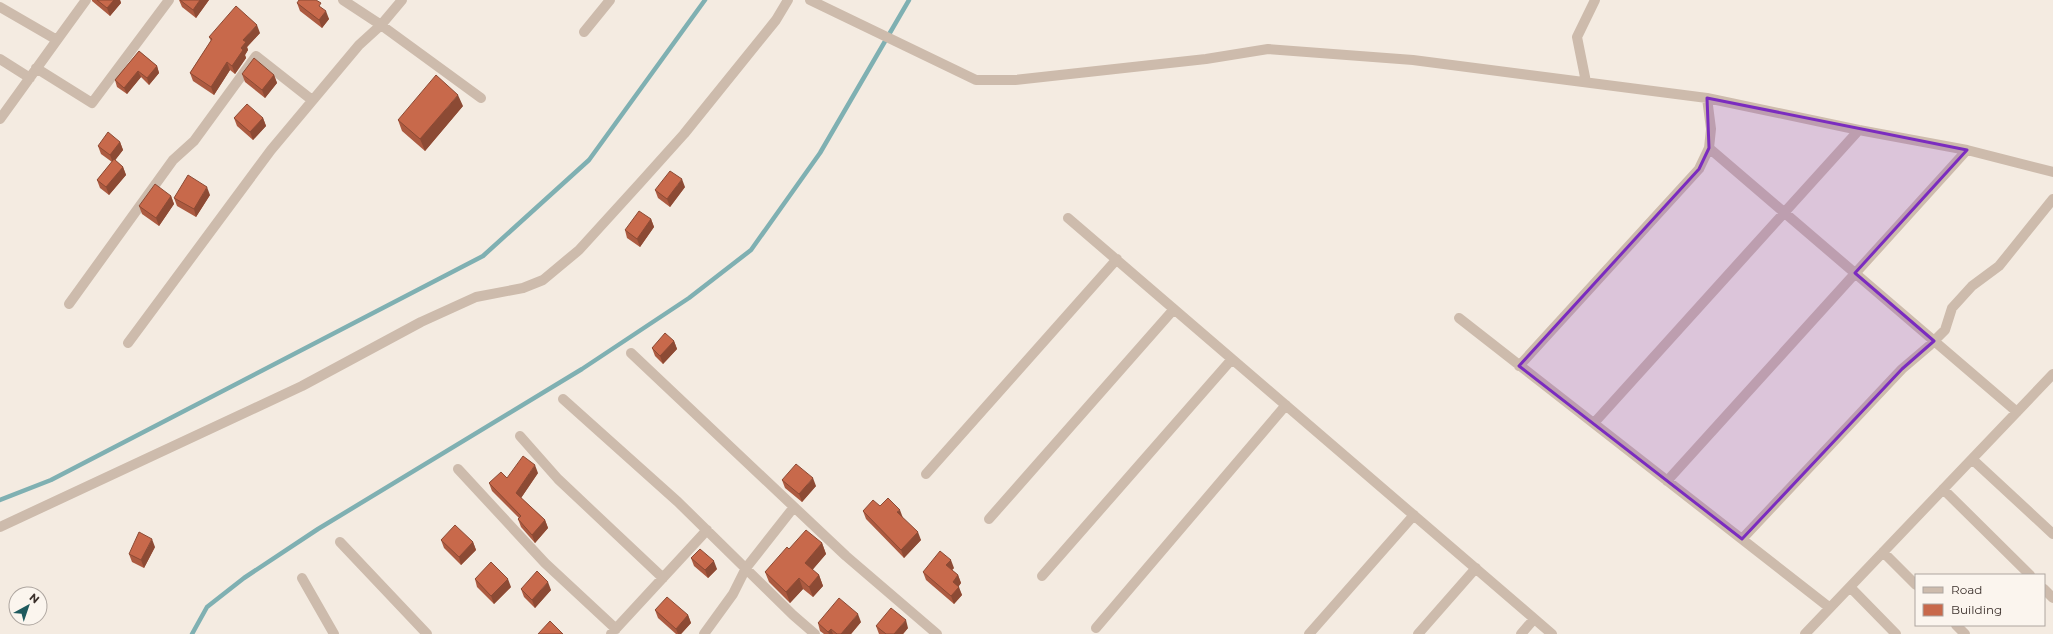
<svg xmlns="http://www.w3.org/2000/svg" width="2053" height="634" font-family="Montserrat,sans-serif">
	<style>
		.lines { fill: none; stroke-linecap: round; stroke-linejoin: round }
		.stream { stroke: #7fb0b2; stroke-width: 4.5 }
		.minor { stroke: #cdbbac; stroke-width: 10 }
		.wall { fill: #ac5a40 }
		.shaded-wall { fill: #8c4a34 }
		.building { fill: #c8694b; stroke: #8c4a34 }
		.marked { fill: #7b2cbf; fill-opacity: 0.2; stroke: #7b2cbf; stroke-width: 3; stroke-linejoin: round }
	</style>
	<rect width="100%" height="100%" fill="#f4ebe1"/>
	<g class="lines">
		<!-- stream -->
		<path class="stream" d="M0 500 51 480 483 256 589 160 705 0
			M192 634 207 607 244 578 318 529 582 369 689 298 751 250 820 153 909 0"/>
		<!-- minor -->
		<path class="minor" d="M343 0 381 25 481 98
			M810 0 976 80H1015L1206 59 1268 49 1413 60 1707 98 1859 130 1967 150 2053 172
			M0 7 57 40 0 119
			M584 32 610 0
			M57 40 86 0
			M0 59 30 78
			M36 68 92 103 169 0
			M1586 82 1577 37 1595 0
			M1709 148 2017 412
			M1068 218 1552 634
			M69 304 173 160 194 141 256 56 312 100
			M1459 318 1830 608
			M128 343 271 150 359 45 381 25 402 0
			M631 353 846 556 937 634
			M1519 366 1699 169 1709 148 1711 129 1707 98
			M563 399 678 502 793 615 815 634
			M1594 423 1859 130
			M520 436 558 479 663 578
			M1972 459 2053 534
			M458 469 545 563 616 629
			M926 474 1117 259
			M1667 481 1967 150
			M1943 489 2030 575
			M989 519 1174 309
			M0 527 302 386 421 322 476 297 523 288 543 280 579 250 640 183 684 134 776 20 788 0
			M1742 539 1902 369 1929 346 1945 330 1952 308 1972 286 1999 266 2053 199
			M340 542 427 634
			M1883 552 1916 585
			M1042 576 1232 359
			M302 578 334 634
			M1850 587 1896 634
			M2044 589 2053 598
			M1956 625 1965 634
			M1096 628 1286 405
			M611 634 707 530
			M704 634 733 594 746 568 794 507
			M1309 634 1414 515
			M1418 634 1476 568
			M1521 634 1534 619
			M1805 634 2053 374"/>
	</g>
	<!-- wall -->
	<path class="wall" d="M92 0H120L121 3 110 16 92 1Z
		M179 0H209L196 18 182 7Z
		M297 3 322 8 329 19 322 28 300 11Z
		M260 33 247 47 248 50 245 55 246 58 235 74 230 70 214 95 193 81 190 73 211 41 209 37Z
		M139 51 157 66 159 73 149 85 141 77 127 94 117 87 115 80Z
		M242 74 274 75 277 83 265 98 245 82Z
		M463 106 425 151 402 131 398 120Z
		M234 118H263L266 126 253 140 237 126Z
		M120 142 123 150 115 160 123 167 126 175 109 195 100 188 97 180 112 162 101 154 98 146Z
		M685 187 670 207 658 198 655 190Z
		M210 195 196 217 177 206 174 198Z
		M171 196 174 204 159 226 142 214 139 206Z
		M651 219 654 227 640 247 627 238 625 230Z
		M674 341 677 349 663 364 655 356 652 348Z
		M538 473 521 498 545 520 548 528 535 543 521 527 518 519 519 518 492 491 489 483 507 478Z
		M782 480 816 486 802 502 785 488Z
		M880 506 902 517 921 540 904 558 866 519 863 511Z
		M441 540 473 542 476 550 461 565 444 548Z
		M822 543 826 554 812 570 819 575 823 586 813 597 803 589 790 603 769 582 765 572 789 549Z
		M155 547 144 568 132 562 129 554Z
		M691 558 717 569 708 578 694 566Z
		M954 568 952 570 958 575 961 583 958 587 962 595 954 604 926 580 923 572Z
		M475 579 511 587 494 604 477 587Z
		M521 589 551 590 535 608 524 597Z
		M655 610 688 615 691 623 681 634H676L658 618Z
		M861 622 851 634H824L820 631 818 623Z
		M876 626 908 628 903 634H879Z"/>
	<!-- shaded-wall -->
	<path class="shaded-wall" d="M114 0H120L121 3 110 16 107 8Z
		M200 0H209L196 18 193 10Z
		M326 11 329 19 322 28 319 20Z
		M257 25 260 33 247 47 248 50 245 55 246 58 235 74 232 66 241 48 243 40Z
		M227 62 230 70 214 95 211 87Z
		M157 66 159 73 149 85 147 78Z
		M138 71 141 77 127 94 124 88Z
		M274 75 277 83 265 98 262 90Z
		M458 95 463 106 425 151 420 139Z
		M263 118 266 126 253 140 250 132Z
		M120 142 123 150 113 163 110 155Z
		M123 167 126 175 109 195 106 187Z
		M682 179 685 187 670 207 667 199Z
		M207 187 210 195 196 217 194 209Z
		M171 196 174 204 159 226 156 218Z
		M651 219 654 227 640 247 637 239Z
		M674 341 677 349 663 364 660 356Z
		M535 465 538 473 519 501 516 493Z
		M813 478 816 486 802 502 799 494Z
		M900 510 903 518 897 512Z
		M545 520 548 528 535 543 532 535Z
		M918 532 921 540 904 558 901 550Z
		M152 539 155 547 144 568 141 560Z
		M473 542 476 550 461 565 459 557Z
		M822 543 826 554 809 574 805 563Z
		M951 560 954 568 949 573 946 565Z
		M714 561 717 569 708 578 705 570Z
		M819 575 823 586 813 597 809 587Z
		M958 575 961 583 956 590 953 582Z
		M799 578 803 589 790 603 786 592Z
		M508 579 511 587 494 604 491 596Z
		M548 582 551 590 535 608 532 600Z
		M959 587 962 595 954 604 951 596Z
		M858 614 861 622 851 634H841Z
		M688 615 691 623 681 634H678L676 629Z
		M906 620 908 628 903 634H894Z
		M831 629 833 634H829L828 632Z"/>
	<!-- building -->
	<path class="building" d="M97 0H114L107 8Z
		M180 0H200L193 10Z
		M299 0H316L321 3 319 6 326 11 319 20 297 3Z
		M236 6 257 25 243 40 246 42 241 48 243 50 232 66 227 62 211 87 190 73 212 39 209 37Z
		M139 51 157 66 147 78 138 71 124 88 115 80Z
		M254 58 274 75 262 90 242 74Z
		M436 75 458 95 420 139 398 120Z
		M247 104 263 118 250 132 234 118Z
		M108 132 120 142 110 155 98 146Z
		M114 159 123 167 106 187 97 180Z
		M670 171 682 179 667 199 655 190Z
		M188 175 207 187 194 209 174 198Z
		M155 184 171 196 156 218 139 206Z
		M639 211 651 219 637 239 625 230Z
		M665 333 674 341 660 356 652 348Z
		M523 456 535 465 516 493 545 520 532 535 518 519 521 516 489 483 501 472 507 478Z
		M796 464 813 478 799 494 782 480Z
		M888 498 900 510 897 512 918 532 901 550 863 511 873 500 880 506Z
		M455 525 473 542 459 557 441 540Z
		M806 530 822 543 805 563 819 575 809 587 799 578 786 592 765 572 787 547 789 549Z
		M139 532 152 539 141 560 129 554Z
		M700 549 714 561 705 570 691 558Z
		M940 551 951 560 946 565 958 575 953 582 959 587 951 596 923 572Z
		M491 562 508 579 491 596 475 579Z
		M537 571 548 582 532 600 521 589Z
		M667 597 688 615 676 629 655 610Z
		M839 598 858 614 841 634H837L831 629 828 632 818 623Z
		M891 608 906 620 894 634H886L876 626Z
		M550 621 563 634H538Z"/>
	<!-- marked area -->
	<path class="marked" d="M1707 98 1967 150 1855 273 1934 341 1902 369 1742 539 1519 366 1699 169 1709 148Z"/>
	<!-- legend -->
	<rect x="1915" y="574" width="130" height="52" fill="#fbf5ee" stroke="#aea6a0"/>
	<rect x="1923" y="587" width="20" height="6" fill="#cdbbac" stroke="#aea6a0"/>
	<text x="1951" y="594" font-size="12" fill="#3b302b">Road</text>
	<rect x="1923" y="604" width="20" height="12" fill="#c8694b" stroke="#aea6a0"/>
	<text x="1951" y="614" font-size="12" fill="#3b302b">Building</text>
	<!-- north arrow -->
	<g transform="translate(28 606) rotate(40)"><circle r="19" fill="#fbf5ee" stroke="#aea6a0"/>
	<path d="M0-3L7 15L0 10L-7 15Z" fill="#1f5a5e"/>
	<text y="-6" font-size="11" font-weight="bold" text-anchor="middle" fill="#3b302b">N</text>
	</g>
</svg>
